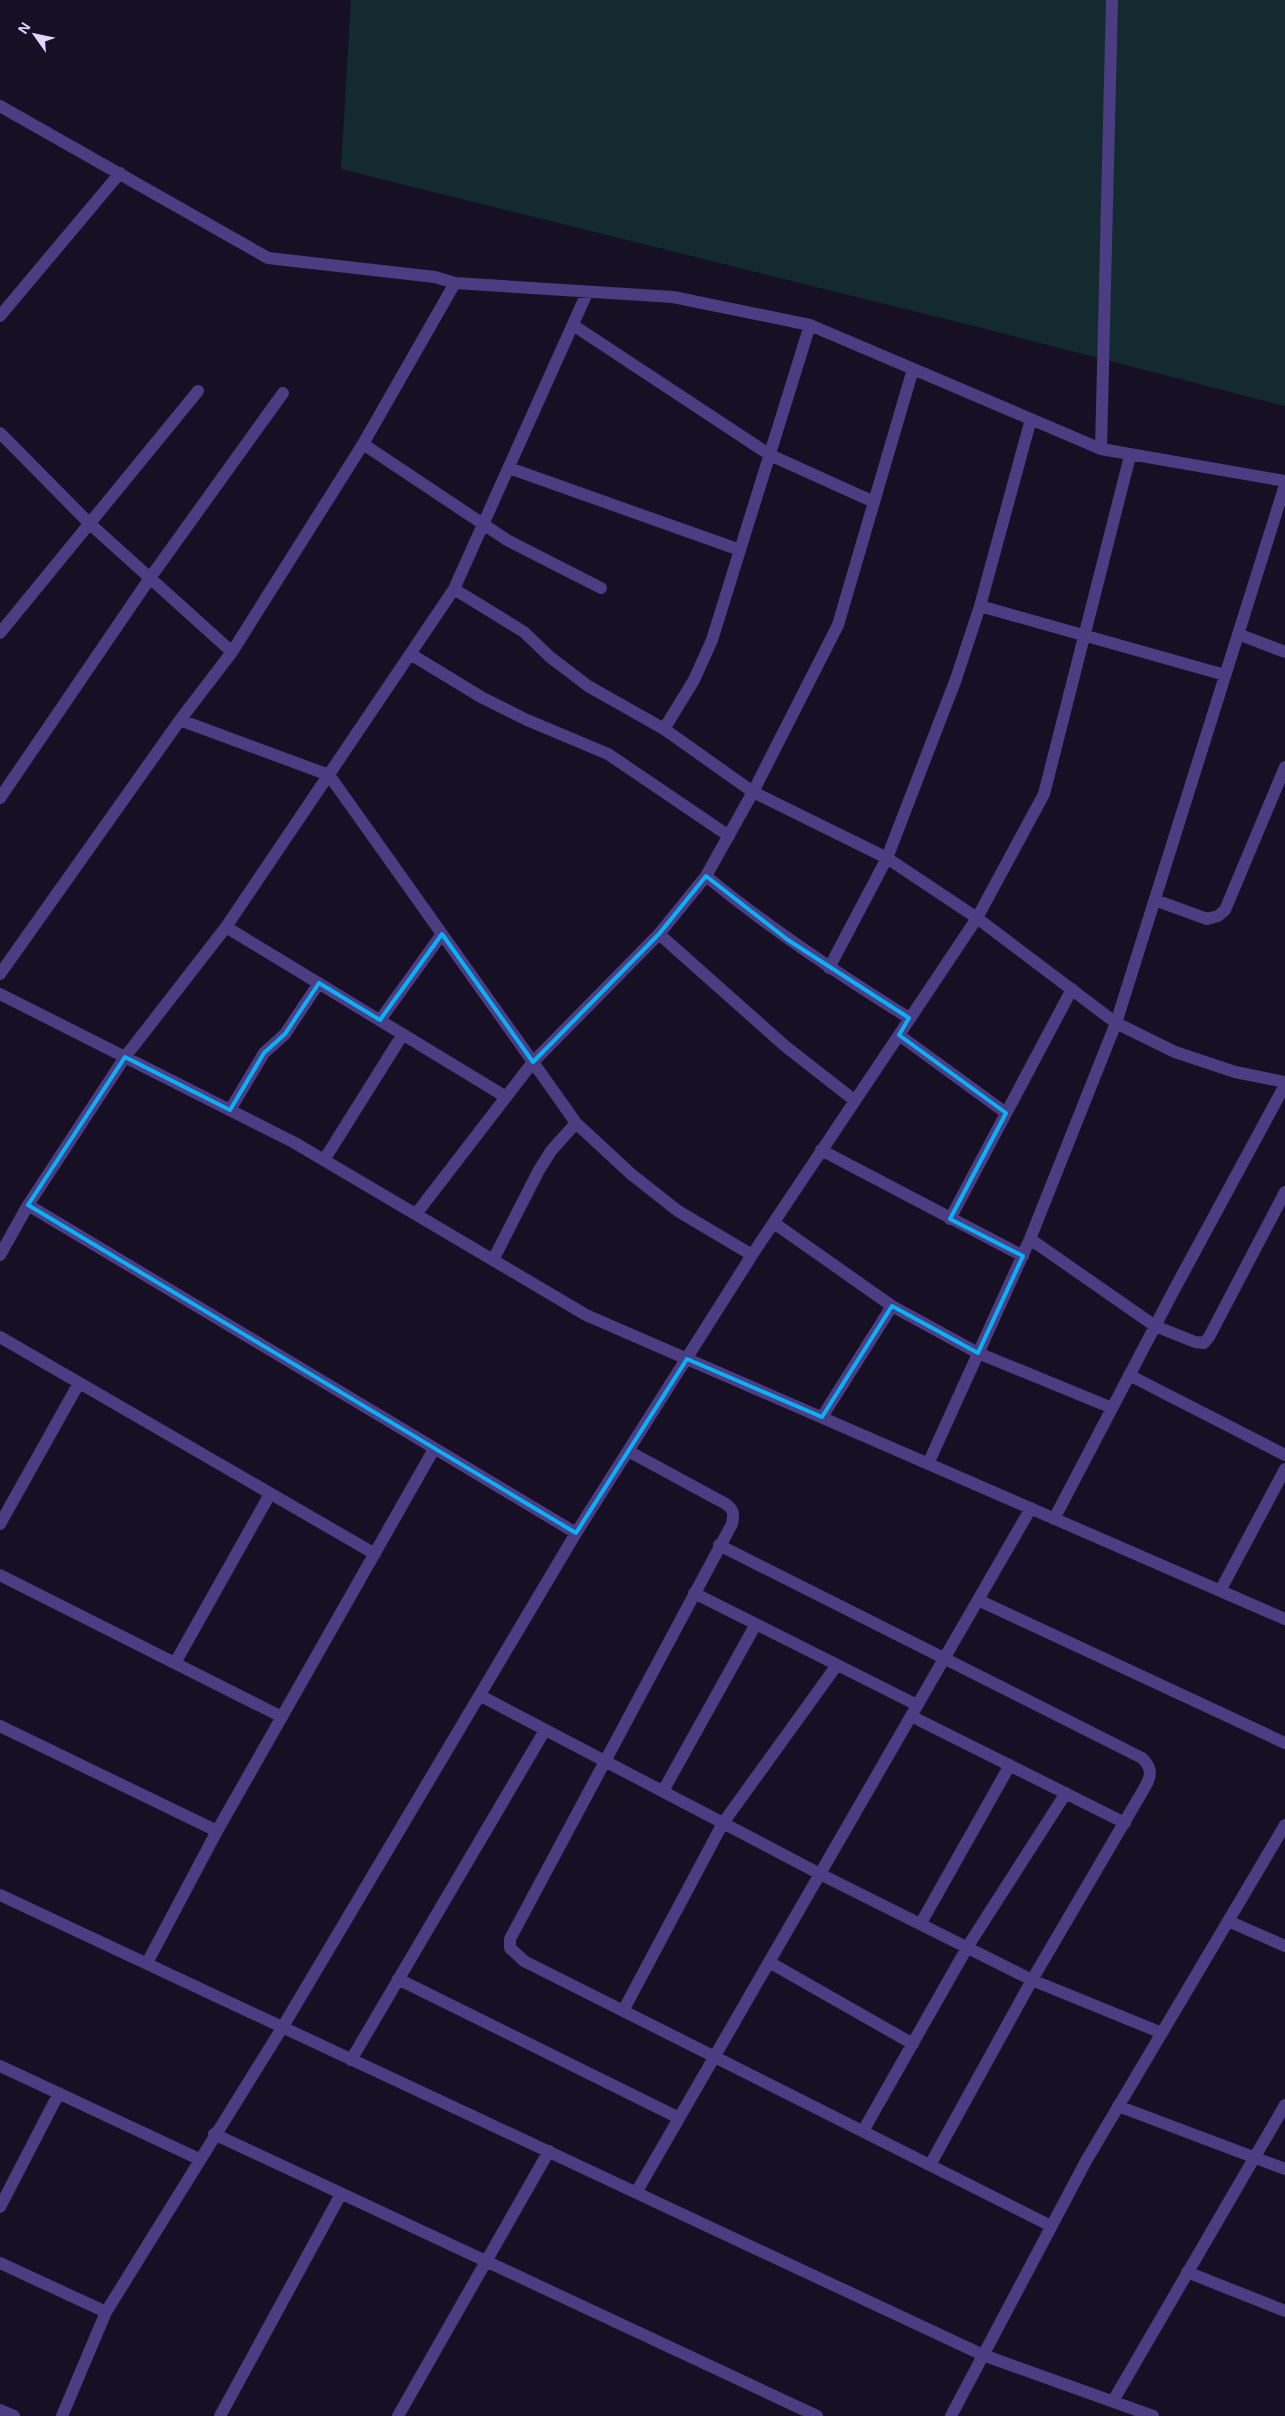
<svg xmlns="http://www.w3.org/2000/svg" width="1285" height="2416" font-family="Helvetica,sans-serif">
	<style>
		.green { fill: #132b2f }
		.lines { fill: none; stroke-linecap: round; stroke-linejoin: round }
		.minor { stroke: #4c3d82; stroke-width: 12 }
		.marked { fill: none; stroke: #09b1f6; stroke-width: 4; stroke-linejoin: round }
	</style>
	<rect width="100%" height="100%" fill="#171025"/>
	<!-- green -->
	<path class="green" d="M351 0H1285V406L986 329 341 169Z"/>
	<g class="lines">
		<!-- minor -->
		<path class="minor" d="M0 106 268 258 435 277 455 283 673 297 810 325 1101 449 1285 481
			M0 316 120 173
			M573 325 770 455 874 502
			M0 433 89 523 232 652 180 720 329 775 533 1062 416 1214
			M363 444 507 540 601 588
			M1101 449 1112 0
			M509 468 740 550
			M1285 485 1116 1023 1175 1052 1235 1072 1285 1082
			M454 589 524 632 550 657 588 686 664 729 753 792 887 858 977 918 1116 1023 1030 1239 928 1464
			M980 606 1225 675
			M0 633 198 391
			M1238 634 1285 652
			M232 652 363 444 455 283
			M412 655 481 697 527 720 608 754 729 836
			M664 729 694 680 712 640 810 325
			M0 798 150 578 283 393
			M706 876C770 929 838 974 909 1018
			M1155 900 1207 919 1218 916 1225 910 1285 767
			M226 927 506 1097
			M659 934 785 1046 854 1100
			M829 968 887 858 956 679 980 606 1031 419
			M0 974 180 720
			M0 994 295 1143 586 1315 1285 1619
			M380 1020 442 934
			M899 1035 1006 1113
			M230 1110 264 1053 285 1034 319 983
			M821 1150 1023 1256
			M324 1160 403 1034
			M28 1205 576 1533
			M950 1219 1072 989
			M774 1223 892 1306 978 1353 1112 1408
			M1030 1239 1155 1326 1195 1342 1204 1343 1209 1337 1285 1192
			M0 1255 28 1205 125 1057 226 927 454 589 587 293
			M752 1255 678 1211 631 1174 576 1123 533 1062 659 934 706 876 753 792 838 625 913 369
			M493 1260 539 1170 551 1151 576 1123
			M0 1337 375 1554
			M1129 1375 1285 1455
			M822 1417 892 1306
			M630 1452 726 1504C734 1510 734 1514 732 1524L510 1939V1948L524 1961 1051 2226
			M1054 1519 1174 1290 1285 1085
			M0 1524 79 1383
			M719 1545 1142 1758C1152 1768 1152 1775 1145 1787L1032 1980 930 2165
			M0 1575 282 1717
			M1220 1591 1285 1469
			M694 1593 917 1705
			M978 1600 1285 1743
			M175 1663 270 1494
			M481 1696 820 1874 1032 1980 1162 2033
			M911 1716 1125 1823
			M0 1726 217 1831 147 1963
			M663 1791 756 1624
			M217 1831 434 1449
			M0 1895 983 2355 1153 2416
			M1228 1921 1285 1946
			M921 1923 1010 1765
			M769 1962 913 2044
			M398 1979 679 2118
			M623 2011 723 1823 837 1665
			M351 2060 545 1730
			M0 2066 199 2159
			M1118 2106 1285 2169
			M863 2131 968 1946 1066 1793
			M214 2134 817 2416
			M637 2191 1031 1508
			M0 2207 59 2093
			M0 2263 106 2312
			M1187 2272 1285 2311
			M1113 2401 1285 2105
			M0 2410 14 2416
			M62 2416 106 2312 282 2028 576 1533 752 1255 977 918 1044 794 1130 456
			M220 2416 341 2194
			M398 2416 549 2151
			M951 2416 1086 2161 1285 1825"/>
	</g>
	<!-- marked area -->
	<path class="marked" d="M706 876 788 940 909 1018 899 1035 1006 1113 950 1219 1023 1256 978 1353 892 1306 822 1417 687 1359 576 1533 28 1205 125 1057 230 1110 264 1053 285 1034 319 983 380 1020 442 934 533 1062 659 934Z"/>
	<!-- north arrow -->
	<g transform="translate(35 35) rotate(303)" stroke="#171025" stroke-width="4" paint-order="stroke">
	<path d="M0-4L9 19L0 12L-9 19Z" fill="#e2d5fe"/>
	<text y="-8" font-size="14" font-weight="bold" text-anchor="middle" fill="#e2d5fe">N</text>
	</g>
</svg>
